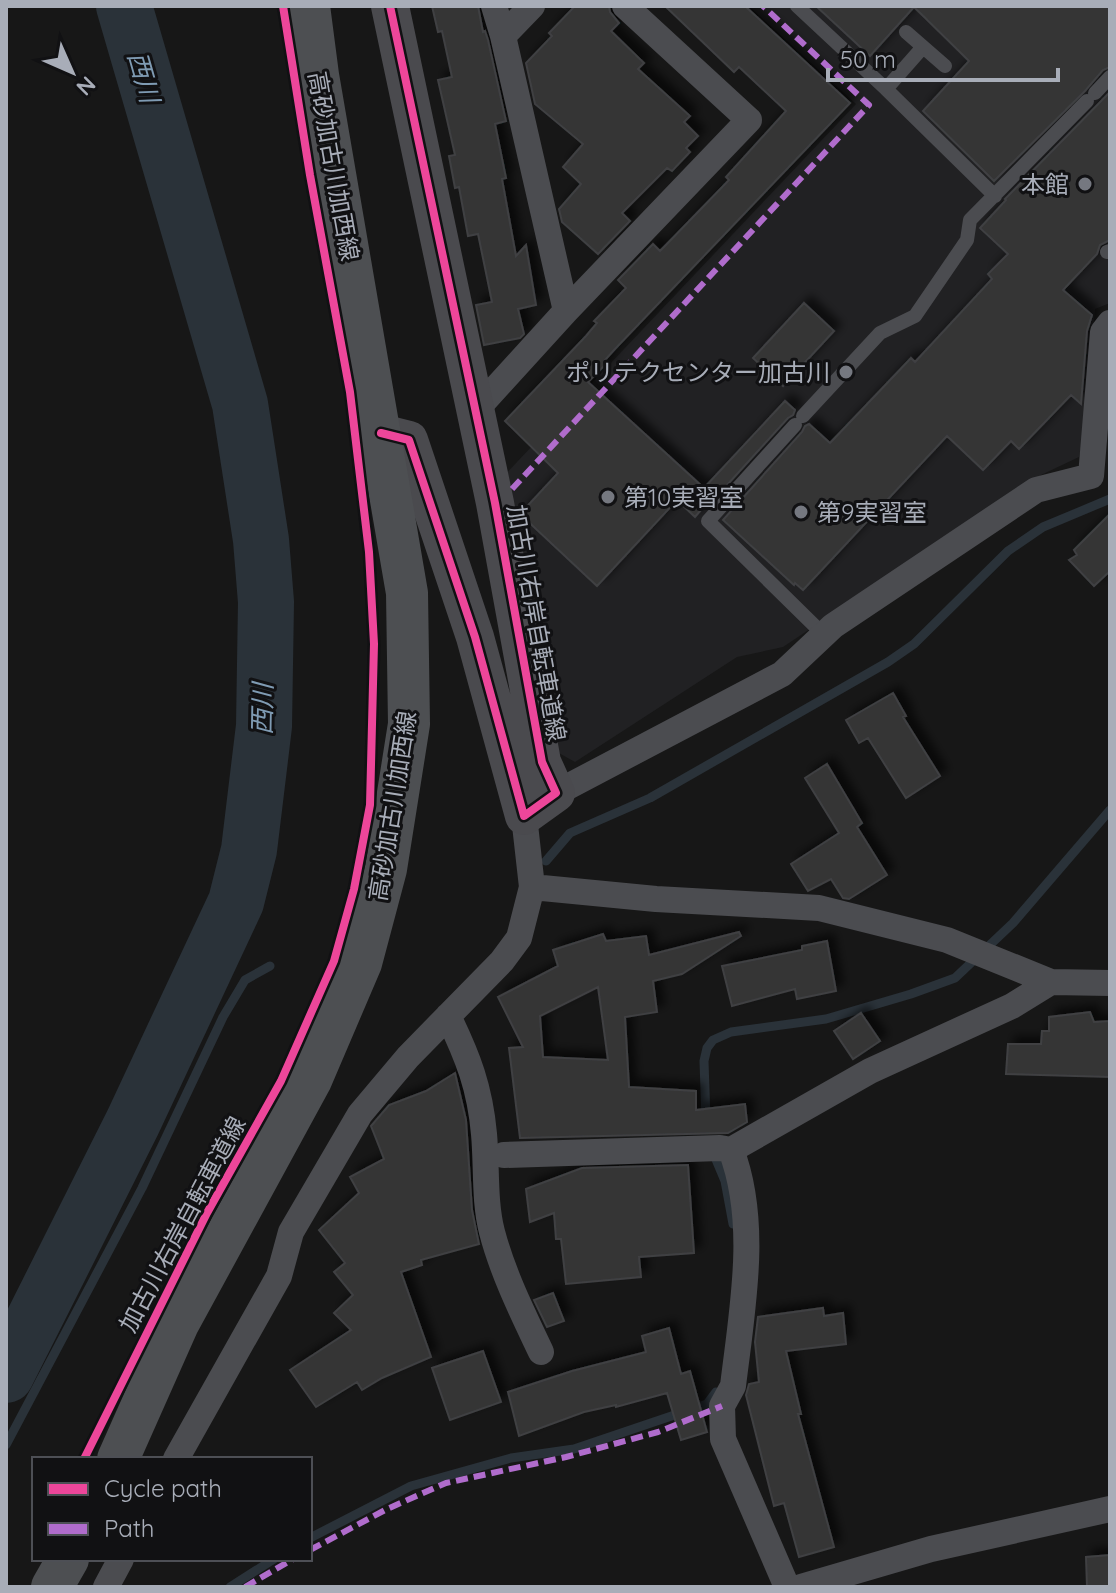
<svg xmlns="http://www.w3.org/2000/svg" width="1116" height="1593" font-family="Quicksand,'Noto Sans JP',sans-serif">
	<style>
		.built { fill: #212123 }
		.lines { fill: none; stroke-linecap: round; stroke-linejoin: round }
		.stream { stroke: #2a3239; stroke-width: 9 }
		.river { stroke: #2a3239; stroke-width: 56 }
		.building { fill: #353536; stroke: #3f4043; stroke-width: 2; fill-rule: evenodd; filter: url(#shadow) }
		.lane { stroke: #4b4c50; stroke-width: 14 }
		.street { stroke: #4b4c50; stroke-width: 26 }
		.secondary { stroke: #4a4a4e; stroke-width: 38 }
		.primary { stroke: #4d4f52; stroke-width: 42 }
		.quiet { stroke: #b06ccc; stroke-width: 6; stroke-dasharray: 12 6; stroke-linecap: butt }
		.cycleway-casing { stroke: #111113; stroke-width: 13 }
		.cycleway { stroke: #ed469a; stroke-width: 8 }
		.poi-dot { fill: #757880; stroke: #111113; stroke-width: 3 }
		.labels { text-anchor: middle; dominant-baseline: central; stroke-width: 6; stroke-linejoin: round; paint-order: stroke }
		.street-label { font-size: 24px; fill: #a8adb8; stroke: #111113 }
		.poi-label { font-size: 24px; fill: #a8adb8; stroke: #111113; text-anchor: end }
		.water-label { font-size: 26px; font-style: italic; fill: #7f9bb3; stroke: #111113 }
	</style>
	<defs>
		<filter id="shadow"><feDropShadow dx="7" dy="-7" stdDeviation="4" flood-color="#0009"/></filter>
	</defs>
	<rect width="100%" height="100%" fill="#171717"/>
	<!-- built -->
	<path class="built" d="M749 6H1110V303L1095 309 1084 435 1079 457 1041 475 783 647 737 657 575 762 557 752 500 480 856 104Z"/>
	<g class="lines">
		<!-- stream -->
		<path class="stream" d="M546 861 570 833 650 798 888 662 914 644 1008 551 1043 527 1110 499
			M706 1120 704 1061 707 1048 713 1040 731 1032 826 1019 911 994 955 978 1013 923 1110 810
			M712 1150 725 1181 733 1224
			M6 1445 142 1188 223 1017 245 980 270 966
			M310 1538 411 1486 511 1458 574 1449 707 1404 716 1392
			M230 1587 274 1559"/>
		<!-- river -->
		<path class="river" d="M6 1375 133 1122 236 902 249 850 264 726 266 602 261 540 240 404 124 6"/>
	</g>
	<!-- building -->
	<path class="building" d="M432 6H478L483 32 485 31 488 40 506 121 495 124 506 178 502 179 516 256 526 245 536 305 518 309 524 334 520 338 484 345 476 305 492 302 478 234 468 236 459 187 455 188 449 156 455 155 438 80 452 77 442 31 438 32Z
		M575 6H609L610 12 619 23 611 31 644 63 638 69 690 116 684 122 698 136 686 148 690 152 672 171 667 168 622 213 630 221 598 254 562 222 559 209 581 184 563 167 583 144 535 104 526 63 552 36 549 33Z
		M665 6H745L850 103 615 349 605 360 608 362 588 382 704 488 785 401 795 410 793 415 788 418 708 506 706 504 695 517 677 500 597 586 520 514 558 473 505 421 586 336 597 323 594 321 626 288 618 280 653 244 660 251 729 180 726 177 786 111 739 67 734 72Z
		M816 6H1110V67L1103 70 1085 91 994 181 923 111 969 61 914 7 870 56Z
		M1110 92V240L1100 245 1097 254 1063 290 1092 315 1087 331 1081 404 1071 395 1019 449 1011 441 983 470 947 436 803 590 795 583 794 585 723 520 802 432 805 426 809 424 830 443 911 358 915 362 992 279 988 274 1008 254 980 228 1006 200 1005 199Z
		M804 303 834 331 783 386 753 358Z
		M1110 514V571L1094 586 1069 560 1077 555 1074 550Z
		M893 693 906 716 903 717 940 776 906 798 868 738 859 743 846 720Z
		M827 764 862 823 857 827 887 875 849 899 843 898 831 879 808 891 791 864 839 833 805 778Z
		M739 932 741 936 682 974 653 981 657 1012 625 1017 629 1087 696 1091V1110L745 1104 747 1122 728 1133 520 1138 509 1048 523 1047 498 997 558 966 553 950 603 934 606 941 646 936 649 955ZM598 987 608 1060 543 1057 540 1016Z
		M827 941 836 991 797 999 795 989 732 1006 722 966 802 950V946Z
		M1090 1012 1094 1022 1110 1021V1077L1006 1074 1008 1044H1041L1042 1031H1049V1017Z
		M861 1013 880 1041 853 1059 834 1031Z
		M455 1073 466 1120 472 1210 479 1244 421 1260 422 1265 401 1272 431 1357 382 1378 362 1390 357 1382 316 1407 290 1370 351 1330 334 1313 353 1295 334 1272 345 1263 319 1230 359 1193 350 1177 384 1159 371 1126 389 1105 426 1091Z
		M688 1165 694 1253 639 1257 641 1277 566 1284 561 1239H556L554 1213 530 1222 526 1189 582 1168Z
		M553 1293 564 1321 547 1327 534 1300Z
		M823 1308 824 1316 843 1313 846 1344 786 1351 801 1414H798L834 1547 799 1557 784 1503 774 1506 746 1395 749 1384 759 1382 755 1342 758 1317Z
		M669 1328 681 1374 690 1371 707 1432 681 1440 667 1393 616 1407V1405L584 1412 519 1436 508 1392 572 1371 646 1352 642 1336Z
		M483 1351 501 1402 450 1420 432 1368Z
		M1110 1555V1587H1087L1086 1557Z"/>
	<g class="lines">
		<!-- lane -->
		<path class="lane" d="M797 6 886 89
			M906 32 945 66
			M923 47 886 89 995 196
			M1095 93 1110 77
			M1107 252 1110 251
			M803 416 880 333 915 316 967 240 970 220 1087 101
			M795 425 708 521 824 635"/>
		<!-- street -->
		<path class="street" d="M494 6 503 36
			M532 6 503 36 566 311
			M475 411 566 311 749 120 625 6
			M556 793 782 674 833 626 1036 490 1091 476 1103 332 1110 323
			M532 887 656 899 819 908 947 940 1051 982 1110 983
			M448 1016C468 1057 480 1088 484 1134 487 1166 484 1201 492 1232 503 1274 523 1314 541 1352
			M504 1155 720 1148 731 1150
			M176 1459 279 1276 291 1232 360 1114 408 1057 502 961 519 938 532 887 524 816
			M106 1587 121 1559
			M787 1587 723 1439 722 1406 733 1386C742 1310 759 1223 731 1150L870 1071 1012 1006 1051 982
			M801 1587 931 1549 1110 1509"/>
		<!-- secondary -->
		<path class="secondary" d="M381 433 409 440 475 637 524 816 556 793 542 762 495 503 390 6"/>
		<!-- primary -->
		<path class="primary" d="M118 1459 178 1324 311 1080 361 963 386 869 409 724 407 593 318 75 309 6
			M52 1587 68 1559"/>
		<!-- quiet -->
		<path class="quiet" d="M512 489 869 105 763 6
			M310 1550 387 1509 446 1483 566 1457 658 1432 722 1406
			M245 1587 293 1559"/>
		<!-- cycleway casing -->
		<g class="cycleway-casing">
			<path id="cycleway" d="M381 433 409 440 475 637 524 816 556 793 542 762 495 503 390 6
				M84 1459 207 1213 281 1081 334 961 354 889 370 805 374 644 369 552 350 392 310 175 283 6"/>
		</g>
		<!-- cycleway -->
		<use href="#cycleway" class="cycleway"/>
	</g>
	<!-- markers -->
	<g class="poi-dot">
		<circle cx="1085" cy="184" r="8"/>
		<circle cx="846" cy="372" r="8"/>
		<circle cx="608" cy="497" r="8"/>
		<circle cx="801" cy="512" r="8"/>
	</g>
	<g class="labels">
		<!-- street labels -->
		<g class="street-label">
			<text transform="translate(334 166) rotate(80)">高砂加古川加西線</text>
			<text transform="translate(537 623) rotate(80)">加古川右岸自転車道線</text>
			<text transform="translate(392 806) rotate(-81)">高砂加古川加西線</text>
			<text transform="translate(182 1224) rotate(-62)">加古川右岸自転車道線</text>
		</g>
		<!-- poi labels -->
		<g class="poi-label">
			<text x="1069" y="184">本館</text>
			<text x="830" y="372">ポリテクセンター加古川</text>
			<text x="624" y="497" text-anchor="start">第10実習室</text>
			<text x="817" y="512" text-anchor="start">第9実習室</text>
		</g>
		<!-- water labels -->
		<g class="water-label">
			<text transform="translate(144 77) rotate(74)">西川</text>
			<text transform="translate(262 709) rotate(-89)">西川</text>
		</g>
	</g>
	<!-- border -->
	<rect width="1116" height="1593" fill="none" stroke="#a8adb8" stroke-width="16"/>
	<!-- legend -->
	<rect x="32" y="1457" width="280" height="104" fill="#111113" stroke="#4d4f55" stroke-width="2"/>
	<rect x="48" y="1483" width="40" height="12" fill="#ed469a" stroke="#4d4f55" stroke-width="2"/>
	<text x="104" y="1497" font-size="24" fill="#a8adb8">Cycle path</text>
	<rect x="48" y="1523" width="40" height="12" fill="#b06ccc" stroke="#4d4f55" stroke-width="2"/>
	<text x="104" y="1537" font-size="24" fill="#a8adb8">Path</text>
	<!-- north arrow -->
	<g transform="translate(72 72) rotate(135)" stroke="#111113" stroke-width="6" paint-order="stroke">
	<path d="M0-6L14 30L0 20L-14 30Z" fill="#a8adb8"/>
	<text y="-12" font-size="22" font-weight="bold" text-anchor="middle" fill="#a8adb8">N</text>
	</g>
	<!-- scale -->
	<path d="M828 68v12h230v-12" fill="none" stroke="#a8adb8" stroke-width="4"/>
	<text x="840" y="68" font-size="24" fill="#a8adb8" stroke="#111113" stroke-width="6" paint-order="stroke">50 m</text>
</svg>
